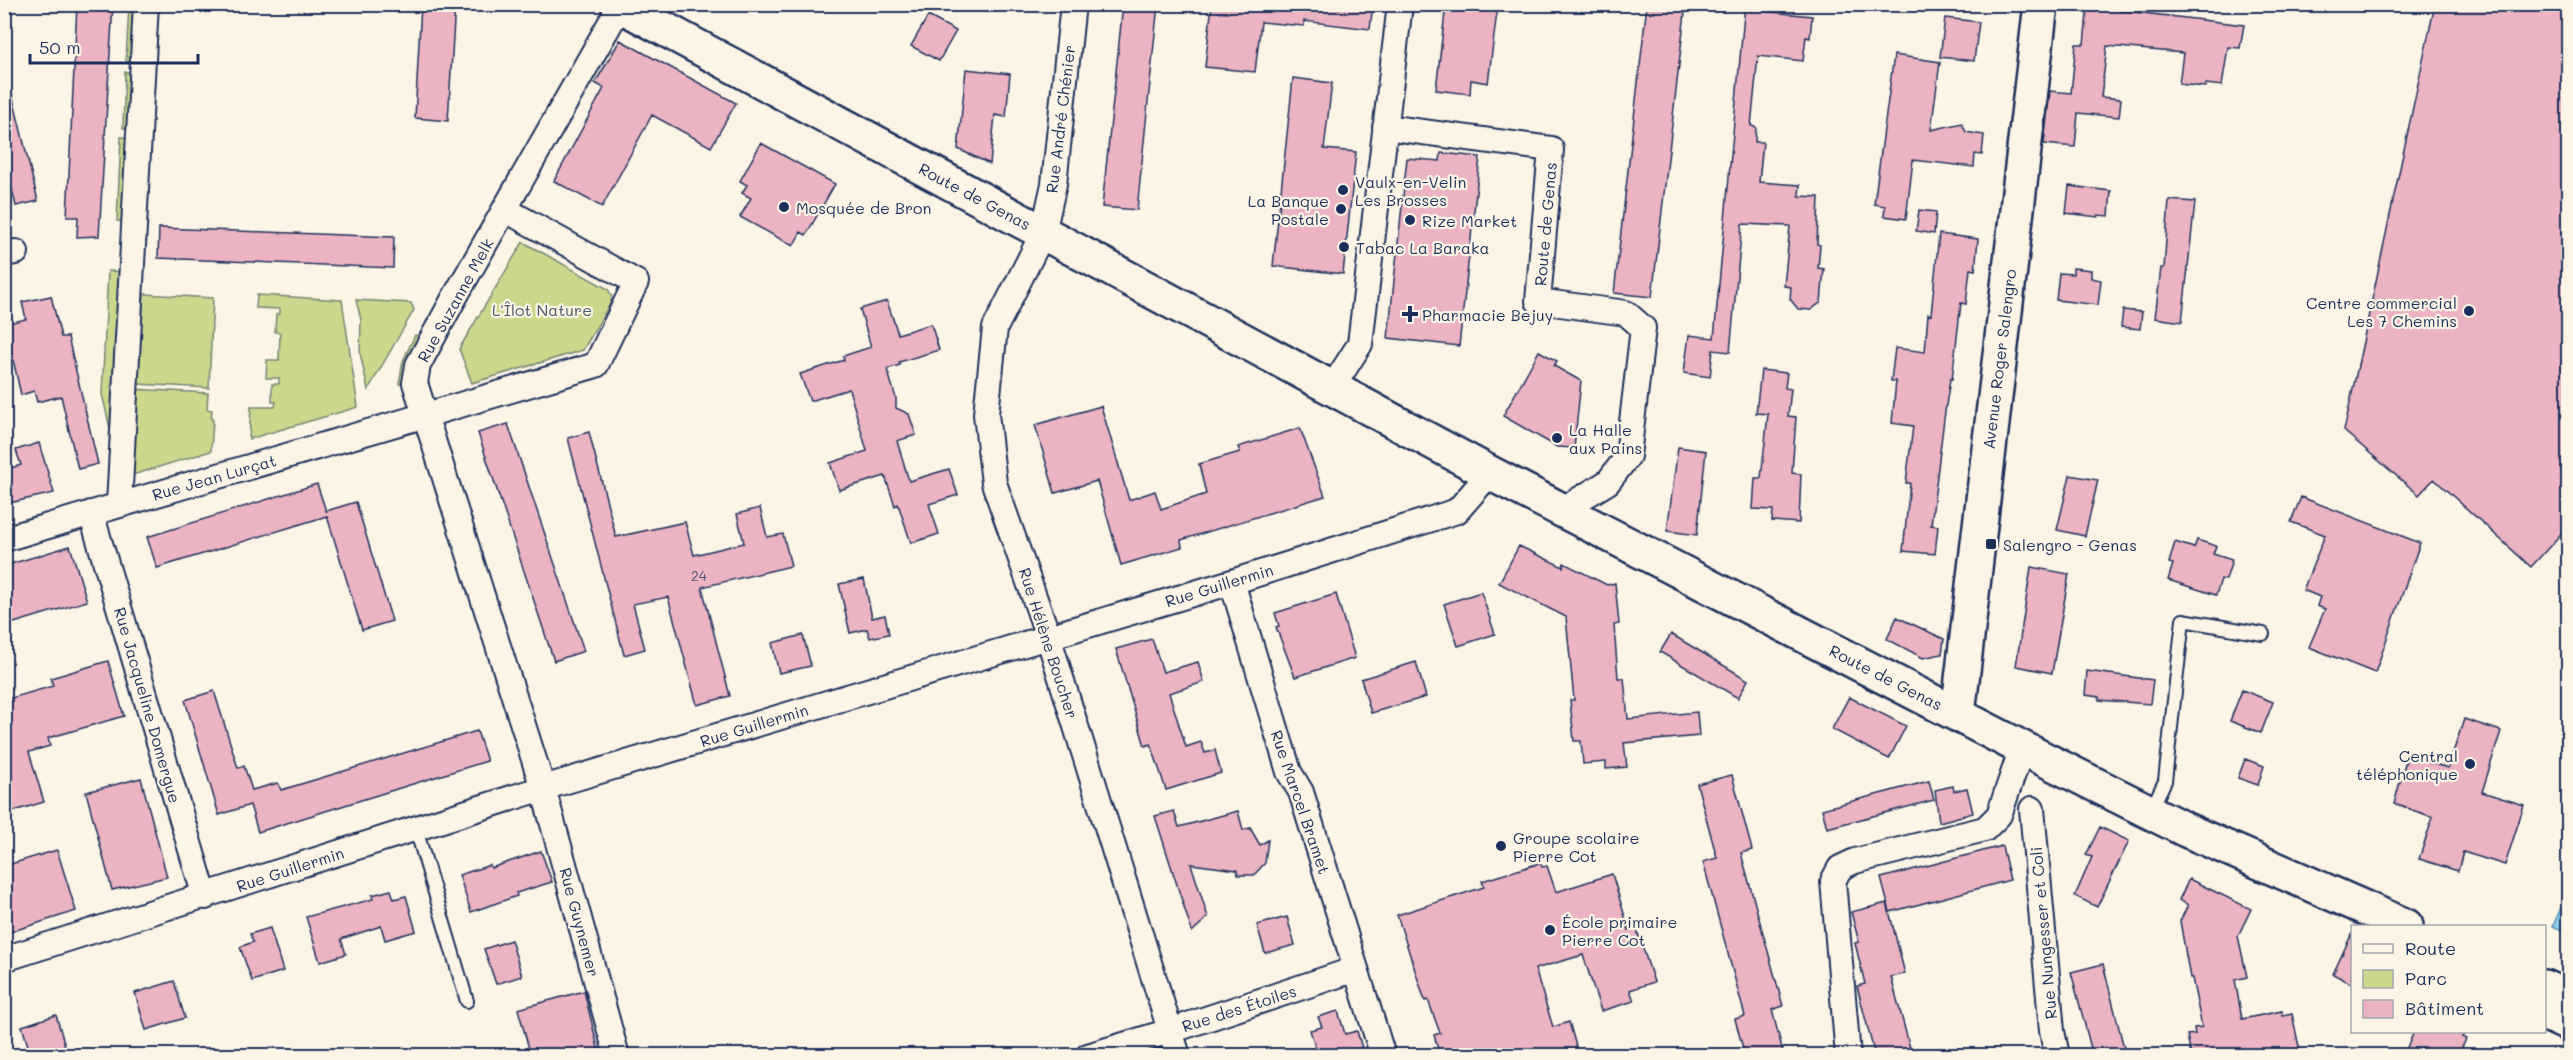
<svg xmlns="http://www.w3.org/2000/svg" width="2573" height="1060" font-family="Mali,sans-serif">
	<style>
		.green { fill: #cbd88c; stroke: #738475; stroke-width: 1.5 }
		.water { fill: #89d0eb; stroke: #5d90b3; stroke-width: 1.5 }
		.building { fill: #ecb3c3; stroke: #1b2f5e; stroke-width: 1.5 }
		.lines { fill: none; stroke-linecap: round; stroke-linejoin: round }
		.lane-casing { stroke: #1b2f5e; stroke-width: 16 }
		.street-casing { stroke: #1b2f5e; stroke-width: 28 }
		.secondary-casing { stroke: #1b2f5e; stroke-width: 38 }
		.lane { stroke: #fcf5e5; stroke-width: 12 }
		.street { stroke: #fcf5e5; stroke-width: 24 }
		.secondary { stroke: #fcf5e5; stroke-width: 33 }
		.poi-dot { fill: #1b2f5e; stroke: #fcf5e5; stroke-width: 2 }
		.labels { text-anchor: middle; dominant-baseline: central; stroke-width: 4.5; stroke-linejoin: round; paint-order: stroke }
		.number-label { font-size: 14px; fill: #4f5077 }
		.street-label { font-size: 16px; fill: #1b2f5e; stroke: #fcf5e5 }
		.poi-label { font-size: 16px; fill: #1b2f5e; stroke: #fcf5e5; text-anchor: start }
		.park-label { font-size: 16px; fill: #47596a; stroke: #fcf5e5 }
	</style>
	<rect width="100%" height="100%" fill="#fcf5e5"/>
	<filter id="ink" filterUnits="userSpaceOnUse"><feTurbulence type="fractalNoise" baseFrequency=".0167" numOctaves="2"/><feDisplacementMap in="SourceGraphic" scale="12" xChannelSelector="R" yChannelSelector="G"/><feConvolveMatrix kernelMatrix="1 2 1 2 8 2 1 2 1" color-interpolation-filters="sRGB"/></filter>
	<g filter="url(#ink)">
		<!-- green -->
		<path class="green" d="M129 5H142L139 62 126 61Z
			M125 72H139L136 128H123Z
			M121 137 134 138 130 222 117 221Z
			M523 242 608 289 612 297 610 304 583 350 472 383 459 349Z
			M108 271 125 272 116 454 102 394Z
			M144 294 213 298 209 388 137 384Z
			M257 295 342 300 358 407 249 439 251 407H275L276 402H272V384H279V378H266L267 360H279L280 333 275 332 276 314H280V309L256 308Z
			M356 300 411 303 414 310 368 390 360 353 361 320Z
			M415 335 421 338 405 384H399L403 361Z
			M131 389 208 393 207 409 212 410 211 419 213 420 211 451 126 477Z"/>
		<!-- water -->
		<path class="water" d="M2568 892V933L2553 926Z"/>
		<!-- building -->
		<path class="building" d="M77 4H113L99 236 77 237 78 217H67Z
			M421 4H455L448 121 415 118Z
			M1123 4H1158L1137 210 1102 207Z
			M1212 4H1373L1370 29 1304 21V26L1261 22 1255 72 1205 67Z
			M1446 4H1498L1488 83 1471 80 1470 94 1436 90Z
			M1647 4H1686L1652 297 1614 293Z
			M1745 4H1763L1762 11 1812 16 1810 38 1806 37 1803 61 1758 56 1751 126 1756 127 1755 142H1763L1759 182 1800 185 1799 196 1819 197 1817 244 1820 245 1818 268 1824 269 1821 302 1811 310 1798 309 1790 299 1791 287 1784 286 1790 226 1742 224 1730 352 1713 350 1710 377 1684 373 1689 335 1714 338Z
			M2088 4H2118V10L2244 25 2240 48 2228 47 2222 86 2206 84 2205 87 2179 84 2183 53 2107 46 2101 97 2121 99 2119 117 2078 113 2075 147 2044 144 2050 91 2071 93 2076 44H2084Z
			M2435 4H2568V526L2531 567 2434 479 2419 495 2344 431Z
			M928 16 956 31 939 61 911 46Z
			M1945 18 1979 22 1974 61 1940 57Z
			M620 40 736 103 711 147 652 115 602 207 554 181 604 88 595 83Z
			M1894 55 1940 62 1931 130 1962 123 1966 132 1984 135 1982 155 1975 154 1974 167 1913 160 1906 219 1884 216 1885 206 1874 204Z
			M966 69 1010 74 1006 117 995 115 990 164 958 149Z
			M1293 78 1332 83 1324 149 1356 152 1343 274 1273 266Z
			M11 90 38 201 16 206 4 156V91Z
			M761 143 835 184 806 235 801 232 793 246 740 217 751 198 742 193 747 185 740 181Z
			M1441 153 1480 157 1459 346 1388 338 1407 158 1440 161Z
			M2069 186 2111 191 2109 216 2098 215V217L2066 213Z
			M2169 200 2195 202 2182 322 2155 318 2161 268H2164Z
			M1919 210 1936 212 1934 234 1916 231Z
			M159 228 394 237 393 268 158 258Z
			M1939 234 1978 239 1975 270 1970 269 1966 304 1961 303 1952 379H1950L1944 419 1931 525 1938 526 1935 554 1903 551 1910 483H1906L1913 426 1892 423 1896 381H1891L1895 348 1925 352 1928 314 1931 315Z
			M2073 268 2091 270V278L2101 280 2098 305 2056 300 2059 273 2073 274Z
			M51 296 61 337H68L98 464 78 469 61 396 37 402 34 391 21 395 11 350 4 352V324L26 319 22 302Z
			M887 301 898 334 931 324 939 350 899 362 900 365 887 369 896 398V408L909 414 916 435 897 441 909 481 949 469 958 495 929 504 939 534 911 543 898 504 895 506 885 476 839 490 830 463 867 451 849 389 810 401 800 374 844 360 843 356 871 347 860 309Z
			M2123 310 2142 312 2140 329 2121 327Z
			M1539 351 1557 361 1554 366 1581 381 1574 448 1557 447 1503 416Z
			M1761 370 1787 373 1785 388 1791 389 1788 416 1796 417 1792 473 1801 474 1799 523 1772 521 1773 510 1753 509 1755 478H1761L1768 414 1756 413Z
			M1101 406 1129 500 1155 491 1161 509 1206 494 1199 464 1240 452 1238 447 1300 428 1325 496 1181 540 1182 547 1121 565 1097 481 1055 493 1035 425Z
			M508 424 584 651 554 661 478 433Z
			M589 432 616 537 685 522 694 555 744 543 737 514 760 508 767 537 783 534 791 566 702 587 730 696 697 705 668 597 633 604 645 649 624 655 568 438Z
			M39 443 54 493 9 503 4 488V470L21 465 16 450Z
			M1678 447 1706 451 1697 535 1667 531Z
			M2070 475 2098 480 2085 536 2057 530Z
			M317 484 326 511 356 502 392 621 362 630 327 516 157 568 147 537Z
			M2301 497 2420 543 2375 673 2309 647 2325 609 2317 606 2320 597 2303 590 2325 535 2291 522Z
			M2197 540 2216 546 2213 554 2232 560 2226 580 2221 579 2216 595 2168 580 2173 564 2169 563 2175 542 2194 548Z
			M70 546 87 601 4 626V566Z
			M1519 546 1563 567 1564 563 1607 585 1615 583 1619 624 1614 625 1618 678H1624L1628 719 1697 712 1699 736 1624 743 1627 767 1606 769V762L1583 764 1581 741H1574L1570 700H1574L1566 617 1499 583Z
			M2031 567 2069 574 2052 673 2016 666Z
			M864 579 872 618 885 615 889 634 870 638 867 629 850 633 839 584Z
			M1481 592 1495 634 1458 646 1444 604Z
			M1336 594 1355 658 1295 677 1276 627 1279 626 1275 613Z
			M1897 617 1944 639 1942 654 1923 658 1887 639Z
			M1671 634 1748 680 1738 698 1660 652Z
			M803 635 811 666 779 673 772 643Z
			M1152 639 1163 672 1198 662 1204 682 1169 693 1186 747 1201 742 1205 753 1215 750 1221 773 1166 790 1151 744 1145 746 1116 649Z
			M108 661 124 716 48 738 50 746 29 752 44 802 4 814V700L53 686 51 678Z
			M1416 662 1426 697 1371 713 1361 679Z
			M2087 671 2153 680 2150 704 2099 700V697L2085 695Z
			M2242 690 2273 702 2261 733 2230 721Z
			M214 691 238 768 244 766 252 790 278 783 281 790 477 731 487 761 258 832 250 805 219 815 185 700Z
			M1849 697 1906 726 1889 759 1832 729Z
			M2464 719 2501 731 2482 792 2524 805 2505 865 2463 852 2458 871 2419 859 2433 817 2394 804 2407 756 2448 768Z
			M2245 759 2264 766 2258 785 2238 778Z
			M1732 775 1752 850 1741 853 1783 1006 1772 1010 1784 1056H1745L1735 1019 1745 1016 1703 862 1717 858 1697 784Z
			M141 778 167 877 112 890 86 792Z
			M1929 781 1934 800 1827 828 1822 809Z
			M1953 786 1954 791 1967 788 1973 813 1939 822 1935 790Z
			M1174 811 1179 827 1238 811 1243 830 1250 828 1260 845 1268 840 1265 863 1254 875H1238L1237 870 1191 864 1208 917 1192 932 1155 816Z
			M2100 827 2129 841 2097 907 2075 896 2092 857 2086 855Z
			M2002 846 2010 880 1890 912 1881 878Z
			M57 850 76 911 4 934V866Z
			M541 851 552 882 516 893 517 896 471 912 459 875 490 865 491 868Z
			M1540 863 1542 867 1547 866 1556 892 1612 874 1629 930 1636 927 1654 982 1630 990 1634 1001 1601 1011 1583 955 1535 969 1553 1027 1569 1022 1579 1056H1440L1434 1035 1440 1033 1428 1000 1425 1001 1397 915 1484 887 1482 881Z
			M2189 879 2251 909 2238 936 2247 977 2235 980 2242 1019 2282 1011 2283 1016 2292 1014 2301 1056H2191L2187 1035 2195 1034 2194 1028 2202 1027 2192 978H2190L2180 921 2188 905 2179 900Z
			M391 890 394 899 406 896 416 931 385 940 381 926 341 939 346 954 320 962 306 917 373 899 372 895Z
			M1887 903 1905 974 1891 977 1910 1048 1896 1051 1897 1056H1875L1857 986 1865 984 1855 943 1859 942 1851 912Z
			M1287 917 1295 945 1265 953 1257 925Z
			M270 928 283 971 252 981 240 947 253 942 250 934Z
			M2352 933V984L2333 974Z
			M511 940 522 976 496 984 484 949Z
			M2103 964 2126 1056H2093L2071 972Z
			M174 981 185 1018 146 1030 135 993Z
			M584 991 600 1056H531L518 1009Z
			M1338 1011 1345 1034 1357 1031 1362 1048 1352 1050 1354 1056H1318L1310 1030 1322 1027 1318 1017Z
			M56 1015 68 1056H31L22 1026Z
			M2414 1032H2465L2462 1037 2466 1039 2458 1056H2403Z"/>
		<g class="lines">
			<!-- lane casing -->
			<g class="lane-casing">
				<path id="lane" d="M2151 810 2165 781 2183 620 2263 634
					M416 829 467 1001"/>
			</g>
			<!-- street casing -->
			<g class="street-casing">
				<path id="street" d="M1073 4 1054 184 1043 233 995 328 986 414 994 483 1048 636 1178 1056
					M1385 127 1551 149 1538 301 1626 313 1643 328 1628 456 1608 482 1562 510
					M4 254 16 252
					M1332 388 1360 344 1400 4
					M119 505 146 4
					M91 513 205 897
					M4 539 596 365 636 282 506 210
					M1232 582 1289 772 1301 792 1383 1056
					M2032 809 2052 1031 2057 1056
					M4 959 543 788 1232 582 1457 511 1490 473
					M617 1056 543 788 415 383 418 365 452 302 620 6
					M1088 1056 1170 1031 1356 969
					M1848 1056 1833 881 1840 868 1855 861 1985 829 1999 815 2022 748"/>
			</g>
			<!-- secondary casing -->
			<g class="secondary-casing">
				<path id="secondary" d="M618 4 1490 473 2022 748 2186 830 2406 926
					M1958 714 2041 4
					M2544 987 2568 998
					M2544 1013 2568 1024"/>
			</g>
			<!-- lane -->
			<use href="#lane" class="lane"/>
			<!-- street -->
			<use href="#street" class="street"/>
			<!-- secondary -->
			<use href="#secondary" class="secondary"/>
		</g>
	</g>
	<!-- markers -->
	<g class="poi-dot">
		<circle cx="1343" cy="190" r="6"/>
		<circle cx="784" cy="207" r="6"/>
		<circle cx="1341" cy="209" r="6"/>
		<circle cx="1410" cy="220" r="6"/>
		<circle cx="1344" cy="247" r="6"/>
		<circle cx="2469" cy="311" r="6"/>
		<path d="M1407 305h6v6h6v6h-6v6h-6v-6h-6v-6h6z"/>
		<circle cx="1557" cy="438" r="6"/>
		<rect x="1985" y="538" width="12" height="12" rx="3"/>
		<circle cx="2470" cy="764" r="6"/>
		<circle cx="1501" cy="846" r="6"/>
		<circle cx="1550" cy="930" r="6"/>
	</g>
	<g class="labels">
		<!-- number labels -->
		<g class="number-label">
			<text x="699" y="575">24</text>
		</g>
		<!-- street labels -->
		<g class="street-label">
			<text transform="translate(1060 119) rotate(-83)">Rue André Chénier</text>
			<text transform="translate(975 196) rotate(28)">Route de Genas</text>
			<text transform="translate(1545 224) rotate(-85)">Route de Genas</text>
			<text transform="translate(455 300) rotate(-61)">Rue Suzanne Melk</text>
			<text transform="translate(1999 359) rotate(-83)">Avenue Roger Salengro</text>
			<text transform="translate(214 477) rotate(-16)">Rue Jean Lurçat</text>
			<text transform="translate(1219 585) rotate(-17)">Rue Guillermin</text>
			<text transform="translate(1049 643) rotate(72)">Rue Hélène Boucher</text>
			<text transform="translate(1886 677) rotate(27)">Route de Genas</text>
			<text transform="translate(148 705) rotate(74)">Rue Jacqueline Domergue</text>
			<text transform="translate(754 725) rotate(-17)">Rue Guillermin</text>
			<text transform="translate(1301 802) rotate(71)">Rue Marcel Bramet</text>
			<text transform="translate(290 869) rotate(-18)">Rue Guillermin</text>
			<text transform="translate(580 922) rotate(75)">Rue Guynemer</text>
			<text transform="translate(2043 933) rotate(-95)">Rue Nungesser et Coli</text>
			<text transform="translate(1239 1008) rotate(-18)">Rue des Étoiles</text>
		</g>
		<!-- poi labels -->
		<g class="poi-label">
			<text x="1355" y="181">Vaulx-en-Velin<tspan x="1355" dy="18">Les Brosses</tspan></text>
			<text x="1329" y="200" text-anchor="end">La Banque<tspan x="1329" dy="18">Postale</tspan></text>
			<text x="796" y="207">Mosquée de Bron</text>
			<text x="1422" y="220">Rize Market</text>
			<text x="1356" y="247">Tabac La Baraka</text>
			<text x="2457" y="302" text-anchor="end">Centre commercial<tspan x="2457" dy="18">Les 7 Chemins</tspan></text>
			<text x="1422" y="314">Pharmacie Bejuy</text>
			<text x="1569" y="429">La Halle<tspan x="1569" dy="18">aux Pains</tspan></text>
			<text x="2003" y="544">Salengro - Genas</text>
			<text x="2458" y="755" text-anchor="end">Central<tspan x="2458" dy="18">téléphonique</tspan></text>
			<text x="1513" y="837">Groupe scolaire<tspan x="1513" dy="18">Pierre Cot</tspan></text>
			<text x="1562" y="921">École primaire<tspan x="1562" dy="18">Pierre Cot</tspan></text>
		</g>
		<!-- park labels -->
		<g class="park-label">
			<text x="542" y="309">L'Îlot Nature</text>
		</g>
	</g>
	<!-- margin -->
	<rect width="2573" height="1060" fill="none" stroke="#fcf5e5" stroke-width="24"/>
	<rect x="12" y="12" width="2549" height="1036" fill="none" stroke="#1b2f5e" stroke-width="2" filter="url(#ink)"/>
	<!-- legend -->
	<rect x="2351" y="925" width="195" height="108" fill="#fcf5e5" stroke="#a2a6af" stroke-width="1.5"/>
	<rect x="2363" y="944" width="30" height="9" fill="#fcf5e5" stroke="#a2a6af" stroke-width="1.5"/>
	<text x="2405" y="955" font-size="18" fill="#1b2f5e">Route</text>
	<rect x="2363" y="970" width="30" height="18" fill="#cbd88c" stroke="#a2a6af" stroke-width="1.5"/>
	<text x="2405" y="985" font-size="18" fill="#1b2f5e">Parc</text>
	<rect x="2363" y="1000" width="30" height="18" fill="#ecb3c3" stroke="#a2a6af" stroke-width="1.5"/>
	<text x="2405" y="1015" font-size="18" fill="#1b2f5e">Bâtiment</text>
	<!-- scale -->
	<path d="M30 54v9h168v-9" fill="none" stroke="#1b2f5e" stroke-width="3"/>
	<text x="39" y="54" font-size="18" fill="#1b2f5e" stroke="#fcf5e5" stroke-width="4.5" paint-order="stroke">50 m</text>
</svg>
